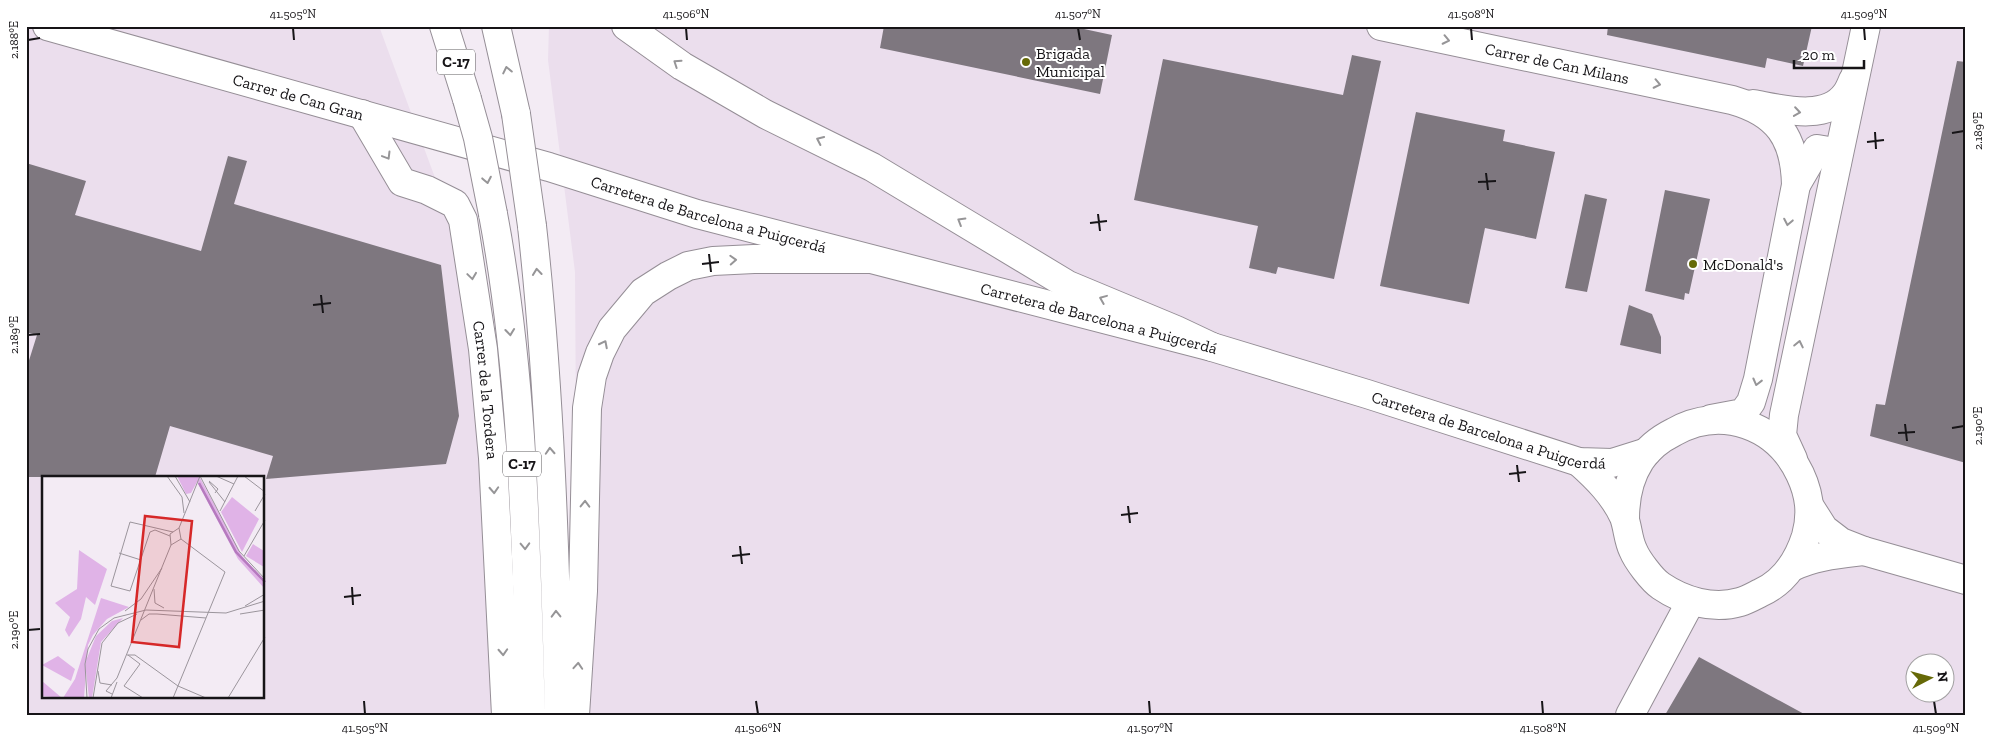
<svg xmlns="http://www.w3.org/2000/svg" width="1992" height="741" font-family="'Zilla Slab',serif">
	<style>
		.built { fill: #ebdeed; fill-rule: evenodd }
		.building { fill: #7e777f }
		.lines { fill: none; stroke-linecap: round; stroke-linejoin: round }
		.minor-casing { stroke: #958e96; stroke-width: 30 }
		.major-casing { stroke: #958e96; stroke-width: 30 }
		.highway-casing { stroke: #958e96; stroke-width: 30 }
		.minor { stroke: #fff; stroke-width: 28 }
		.major { stroke: #fff; stroke-width: 28 }
		.highway { stroke: #fff; stroke-width: 28 }
		.highway-bridge-casing { stroke: #958e96; stroke-width: 30; stroke-linecap: butt }
		.highway-bridge { stroke: #fff; stroke-width: 28 }
		.oneway { stroke: #969597 }
		.ticks { fill: none; stroke: #161417; stroke-width: 2 }
		.poi-dot { fill: #666907; stroke: #fff; stroke-width: 2 }
		.labels { text-anchor: middle; dominant-baseline: central; stroke-width: 4; stroke-linejoin: round; paint-order: stroke }
		.shield { fill: #fff; stroke: #5c5a5d; stroke-width: 1 }
		.shield-label { font-size: 15px; font-weight: bold; fill: #161417 }
		.poi-label { font-size: 16px; fill: #161417; stroke: #fff; text-anchor: start }
		.street-label { font-size: 16px; fill: #161417; stroke: #fff }
		.inset-river { fill: none; stroke: #b57abe; stroke-width: 2.5 }
		.inset-road { fill: none; stroke: #9b959c; stroke-width: 1 }
		.view { fill: #d62828; fill-opacity: 0.15; stroke: #d62828; stroke-width: 2.5 }
		.inset-edge { fill: none; stroke: #161417; stroke-width: 2.5 }
		.neatline { fill: none; stroke: #161417; stroke-width: 2 }
		.ticks-label { font-size: 12px; text-anchor: middle; fill: #161417 }
	</style>
	<rect width="100%" height="100%" fill="#f3ebf4"/>
	<!-- built -->
	<path class="built" d="M26 26H379L458 240 485 481 498 715H26ZM44 477H264V697H44Z
		M549 26H1966V715H586L576 429 575 272 548 60ZM1914 664H1944V694H1914Z"/>
	<!-- building -->
	<path class="building" d="M884 26H1070L1112 35 1100 94 880 48Z
		M1608 26H1812L1803 66 1767 58 1765 68 1607 35Z
		M1352 55 1381 61 1334 279 1278 267 1276 274 1249 268 1258 226 1134 200 1163 59 1343 95Z
		M1957 61 1966 62V463L1870 436 1876 404 1885 405Z
		M1416 112 1505 130 1503 141 1555 152 1536 239 1485 228 1469 304 1380 286Z
		M228 156 247 161 234 204 441 265 459 416 446 464 266 479 273 456 170 426 155 477H26V370L37 335 26 332V163L86 181 75 215 201 251Z
		M1665 190 1710 199 1689 294 1685 293 1684 300 1645 291Z
		M1585 194 1607 199 1587 292 1565 288Z
		M1629 305 1652 314 1661 337V354L1620 345Z
		M1699 657 1806 715H1665Z"/>
	<g class="lines">
		<!-- minor casing -->
		<g class="minor-casing">
			<g id="minor">
				<path id="s1" d="M1381 26 1732 100C1778 113 1795 138 1796 185L1758 379 1751 402 1743 413 1711 419"/>
				<path d="M1753 104C1781 109 1826 122 1846 94 1849 90 1851 85 1853 80"/>
				<path id="s2" d="M362 114 402 182 427 190 455 204 463 220 483 349 493 458 506 715"/>
				<path d="M1796 185 1817 149 1829 151 1837 162"/>
				<path d="M1793 459 1782 435 1784 415 1866 26"/>
				<path d="M1630 715 1691 601"/>
			</g>
		</g>
		<!-- major casing -->
		<g class="major-casing">
			<g id="major">
				<path id="s3" d="M47 26 549 167 697 214 1212 347 1367 394 1579 462 1612 463 1647 452"/>
				<path d="M1579 462C1597 478 1614 495 1624 517 1628 528 1628 540 1633 550 1637 560 1652 580 1661 586 1683 601 1713 610 1740 602 1747 600 1754 596 1760 593 1785 582 1798 561 1806 536 1812 514 1810 495 1800 474 1777 425 1722 405 1674 432 1660 439 1648 448 1640 461 1629 478 1625 499 1625 519"/>
				<path d="M1810 507 1824 529 1841 542 1864 551 1966 580"/>
				<path d="M1792 567C1814 556 1839 554 1864 551"/>
			</g>
		</g>
		<!-- highway casing -->
		<g class="highway-casing">
			<path id="highway" d="M444 26 467 99
				M496 26 516 114
				M626 26 682 66 765 114 872 167 1068 285 1176 330 1212 347
				M493 214C524 379 526 548 531 715
				M532 226C550 389 555 552 559 715
				M575 715 583 591 587 408 592 376 600 353 612 329 643 292 668 276 688 266 713 261 754 259H868"/>
		</g>
		<!-- minor -->
		<use href="#minor" class="minor"/>
		<!-- major -->
		<use href="#major" class="major"/>
		<!-- highway -->
		<use href="#highway" class="highway"/>
		<!-- highway-bridge casing -->
		<g class="highway-bridge-casing">
			<path id="highway-bridge" d="M467 99 478 138 493 214
				M516 114 532 226"/>
		</g>
		<!-- highway-bridge -->
		<use href="#highway-bridge" class="highway-bridge"/>
	</g>
	<!-- one-way arrows -->
	<defs><path id="oneway-chevron" d="M-2-3.5L2.5 0L-2 3.5" fill="none" stroke-width="1.6" stroke-linecap="round" stroke-linejoin="round" transform="scale(1.25)"/></defs>
	<g class="oneway">
		<use href="#oneway-chevron" transform="translate(1446 40) rotate(12)"/>
		<use href="#oneway-chevron" transform="translate(677 63) rotate(-146)"/>
		<use href="#oneway-chevron" transform="translate(507 70) rotate(-102)"/>
		<use href="#oneway-chevron" transform="translate(1657 84) rotate(12)"/>
		<use href="#oneway-chevron" transform="translate(1797 112) rotate(8)"/>
		<use href="#oneway-chevron" transform="translate(820 140) rotate(-155)"/>
		<use href="#oneway-chevron" transform="translate(387 156) rotate(59)"/>
		<use href="#oneway-chevron" transform="translate(487 180) rotate(79)"/>
		<use href="#oneway-chevron" transform="translate(961 221) rotate(-149)"/>
		<use href="#oneway-chevron" transform="translate(1788 222) rotate(101)"/>
		<use href="#oneway-chevron" transform="translate(733 260) rotate(-3)"/>
		<use href="#oneway-chevron" transform="translate(537 272) rotate(-96)"/>
		<use href="#oneway-chevron" transform="translate(472 276) rotate(82)"/>
		<use href="#oneway-chevron" transform="translate(1103 299) rotate(-158)"/>
		<use href="#oneway-chevron" transform="translate(510 332) rotate(84)"/>
		<use href="#oneway-chevron" transform="translate(604 344) rotate(-63)"/>
		<use href="#oneway-chevron" transform="translate(1799 344) rotate(-78)"/>
		<use href="#oneway-chevron" transform="translate(1757 382) rotate(104)"/>
		<use href="#oneway-chevron" transform="translate(550 451) rotate(-93)"/>
		<use href="#oneway-chevron" transform="translate(494 490) rotate(87)"/>
		<use href="#oneway-chevron" transform="translate(585 504) rotate(-89)"/>
		<use href="#oneway-chevron" transform="translate(525 546) rotate(88)"/>
		<use href="#oneway-chevron" transform="translate(556 614) rotate(-91)"/>
		<use href="#oneway-chevron" transform="translate(503 652) rotate(87)"/>
		<use href="#oneway-chevron" transform="translate(578 666) rotate(-86)"/>
	</g>
	<!-- ticks -->
	<path class="ticks" d="M293 28 294 40M686 28 687 40M1078 28 1080 40M1471 28 1472 40M1864 28 1865 40M28 40 40 38M1875 132 1876 149M1952 133 1964 131M1867 142 1884 140M1486 173 1488 190M1478 182 1496 181M1098 214 1100 231M1090 223 1107 221M709 254 711 272M702 264 719 262M321 295 323 313M313 305 331 303M28 335 40 334M1905 424 1907 441M1952 428 1964 426M1898 433 1915 432M1517 465 1519 482M1509 474 1526 472M1128 506 1130 523M1121 515 1138 513M740 546 742 564M732 556 750 554M352 587 353 605M344 597 361 595M28 630 40 629M364 701 365 714M756 701 758 714M1149 701 1150 714M1542 701 1543 714M1934 701 1936 714"/>
	<!-- markers -->
	<g class="poi-dot">
		<circle cx="1026" cy="62" r="5"/>
		<circle cx="1693" cy="264" r="5"/>
	</g>
	<g class="labels">
		<!-- shield labels -->
		<g class="shield">
			<rect x="437" y="49.5" width="38" height="25" rx="4"/>
			<rect x="503" y="451.5" width="38" height="25" rx="4"/>
		</g>
		<g class="shield-label">
			<text x="456" y="62">C-17</text>
			<text x="522" y="464">C-17</text>
		</g>
		<!-- poi labels -->
		<g class="poi-label">
			<text x="1036" y="53">Brigada<tspan x="1036" dy="18">Municipal</tspan></text>
			<text x="1703" y="264">McDonald's</text>
		</g>
		<!-- street labels -->
		<g class="street-label">
			<text stroke="none"><textPath href="#s1" startOffset="180">Carrer de Can Milans</textPath></text>
			<text stroke="none"><textPath href="#s3" startOffset="261">Carrer de Can Gran</textPath></text>
			<text stroke="none"><textPath href="#s3" startOffset="688">Carretera de Barcelona a Puigcerdá</textPath></text>
			<text stroke="none"><textPath href="#s3" startOffset="1092">Carretera de Barcelona a Puigcerdá</textPath></text>
			<text stroke="none"><textPath href="#s2" startOffset="326">Carrer de la Tordera</textPath></text>
			<text stroke="none"><textPath href="#s3" startOffset="1498">Carretera de Barcelona a Puigcerdá</textPath></text>
		</g>
	</g>
	<!-- overview -->
	<g transform="translate(42 476)">
		<rect width="222" height="222" fill="#f3ebf4"/>
		<path d="M135 0H157L200 80 222 105V112L196 83 155 6 149 17 144 18ZM190 21 217 43 200 76 179 36ZM211 68 222 75V91L204 80ZM37 74 65 93 53 129 44 121 39 143 27 161 23 154 28 141 13 127 35 113ZM59 122 87 131 65 143 51 159 46 169 42 222H21L33 203ZM81 142 59 166 50 222H47L43 187 54 160 70 145ZM16 180 33 193 29 205 0 189ZM0 205 20 222 0 220Z" fill="#e0b3e7"/>
		<path class="inset-river" d="M157 7 194 76 223 106"/>
		<path class="inset-road" d="M125 0 140 21 142 37M133 0 148 26M158 0 197 75 223 103M174 0 192 8M202 0 223 16M167 5 176 13 173 17M167 6 183 26M178 35 196 0M213 35 223 18M128 60 113 54 108 56 88 115 69 110 88 46 131 56M129 69 139 63 137 52M77 77 99 84M202 80 223 44M112 113 113 127 122 132M203 130 223 118M83 135 99 123 120 92M198 138 223 134M99 144 107 138H115L164 142M85 179H93L136 210 164 222M86 179 98 188 82 210 101 222M56 195 58 207 70 209M70 218 64 215 75 202 129 69 128 58 137 52 158 0M45 222 43 188 46 173 57 153 72 142 104 134 184 137 223 125M51 222 60 167 76 147 95 138M69 222 75 206M131 222 183 96 139 63M186 222 223 161"/>
		<path class="view" d="M103 40 150 45 137 171 90 166Z"/>
		<rect width="222" height="222" class="inset-edge"/>
	</g>
	<!-- border -->
	<rect width="1992" height="741" fill="none" stroke="#ffffff" stroke-width="55"/>
	<!-- north arrow -->
	<g transform="translate(1930 678) rotate(84)"><circle r="24" fill="#ffffff" stroke="#a2a1a2"/>
	<path d="M0-4L9 19L0 12L-9 19Z" fill="#666907"/>
	<text y="-8" font-size="14" font-weight="bold" text-anchor="middle" fill="#161417">N</text>
	</g>
	<!-- scale -->
	<path d="M1794 60v8h70v-8" fill="none" stroke="#161417" stroke-width="2.5"/>
	<text x="1802" y="60" font-size="15" fill="#161417" stroke="#ffffff" stroke-width="4" paint-order="stroke">20 m</text>
	<rect x="28" y="28" width="1936" height="686" class="neatline"/>
	<g class="ticks-label">
		<text x="293" y="18">41.505°N</text>
		<text x="686" y="18">41.506°N</text>
		<text x="1078" y="18">41.507°N</text>
		<text x="1471" y="18">41.508°N</text>
		<text x="1864" y="18">41.509°N</text>
		<text transform="translate(14 40) rotate(-90)" y="4">2.188°E</text>
		<text transform="translate(1978 131) rotate(-90)" y="4">2.189°E</text>
		<text transform="translate(14 335) rotate(-90)" y="4">2.189°E</text>
		<text transform="translate(1978 426) rotate(-90)" y="4">2.190°E</text>
		<text transform="translate(14 630) rotate(-90)" y="4">2.190°E</text>
		<text x="365" y="732">41.505°N</text>
		<text x="758" y="732">41.506°N</text>
		<text x="1150" y="732">41.507°N</text>
		<text x="1543" y="732">41.508°N</text>
		<text x="1936" y="732">41.509°N</text>
	</g>
</svg>
